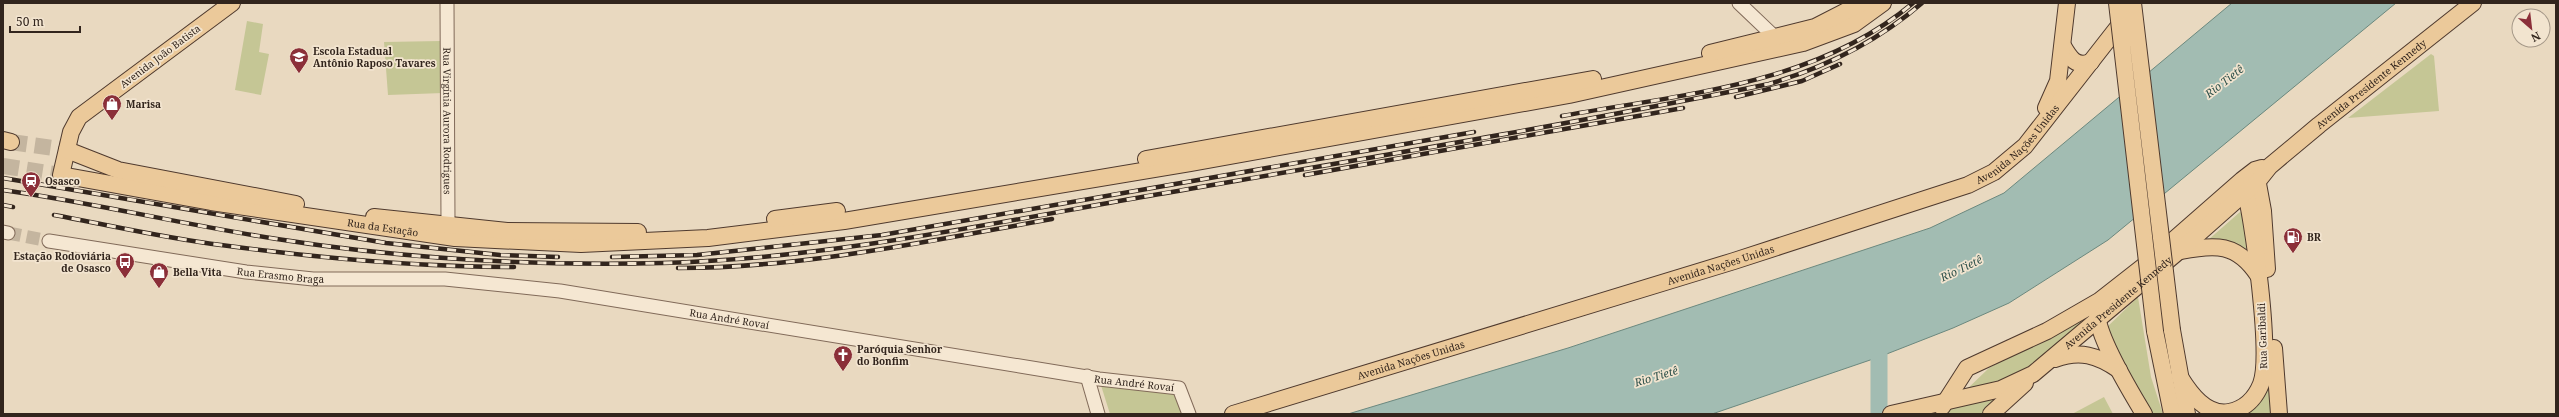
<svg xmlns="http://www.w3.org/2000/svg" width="2559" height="417" font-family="'Noto Serif',serif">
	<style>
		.green { fill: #c5c695 }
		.water { fill: #a2bcb2; stroke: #6b887e }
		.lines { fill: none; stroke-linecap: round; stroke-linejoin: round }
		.river { stroke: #a2bcb2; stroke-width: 17 }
		.minor-tunnel { stroke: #c4b59f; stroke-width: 13; stroke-dasharray: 13 6; stroke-linecap: butt }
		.major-tunnel { stroke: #c4b59f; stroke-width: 16; stroke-dasharray: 16 8; stroke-linecap: butt }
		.minor-casing { stroke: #816a59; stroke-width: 15 }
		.major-casing { stroke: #4f3a2e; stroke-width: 18 }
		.minor { stroke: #f5e7d2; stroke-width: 13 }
		.major { stroke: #ebc99a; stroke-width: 16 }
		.rail-casing { stroke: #32251d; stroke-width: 4.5 }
		.rail { stroke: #f2e4cf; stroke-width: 3; stroke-dasharray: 9; stroke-linecap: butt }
		.major-bridge-casing { stroke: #4f3a2e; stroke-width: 18; stroke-linecap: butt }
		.major-bridge { stroke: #ebc99a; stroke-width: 16 }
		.labels { text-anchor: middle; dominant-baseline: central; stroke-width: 3.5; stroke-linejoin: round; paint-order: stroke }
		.poi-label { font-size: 10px; font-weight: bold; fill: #32251d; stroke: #f2e4cf; text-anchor: start }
		.street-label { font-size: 10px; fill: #32251d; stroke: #f2e4cf }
		.water-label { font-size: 11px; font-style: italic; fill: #2d504a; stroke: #f2e4cf }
	</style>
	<rect width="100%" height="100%" fill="#e9d9c0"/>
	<!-- green -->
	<path class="green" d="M247 21 263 24 259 52 269 54 261 95 235 90Z
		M441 41 443 93 388 95 384 42Z
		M2431 54 2434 56 2439 111 2348 118Z
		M2240 212 2243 214 2249 249 2247 251 2208 240Z
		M2138 297 2151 377 2163 414H2153L2105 329Z
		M2088 315V323L2044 356 2003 383 1964 392 1989 368Z
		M1099 379 1179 388 1188 414H1110Z
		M2268 384H2271L2272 414H2245C2258 406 2263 399 2268 384Z
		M2001 396 1986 414H1945L1950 409Z
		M2104 397 2113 414H2072Z"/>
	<!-- water -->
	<path class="water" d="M2232 3H2396L2108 240 2009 303 1953 328 1879 357 1712 414H1348L1568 348 1930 228 2004 193Z"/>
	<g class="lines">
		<!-- river -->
		<path class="river" d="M1879 414V333"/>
		<!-- minor-tunnel -->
		<path class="minor-tunnel" d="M8 233 49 241"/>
		<!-- major-tunnel -->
		<path class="major-tunnel" d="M11 142 67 150
			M3 166 61 175"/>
		<!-- minor casing -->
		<g class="minor-casing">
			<g id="minor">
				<path id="s1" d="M447 3 448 223 452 232"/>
				<path d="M1739 3 1781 43"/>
				<path d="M3 232 8 233"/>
				<path id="s2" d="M49 241 246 272 313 279H445L560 291 1099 379 1179 388 1189 414"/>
				<path d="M1087 376 1098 414"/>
			</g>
		</g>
		<!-- major casing -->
		<g class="major-casing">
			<g id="major">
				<path id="s3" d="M232 3 79 117 71 132 61 175 211 202 455 238 581 244 708 238 844 221 1190 163 1569 95 1803 43 1854 24 1883 3"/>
				<path d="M2063 46C2070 58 2076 68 2091 62"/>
				<path d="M1710 53 1815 27 1862 3"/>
				<path d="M2046 108 2058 81 2067 3"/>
				<path d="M3 140 11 142"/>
				<path d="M67 150 118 170 296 204"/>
				<path d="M1146 159 1593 79"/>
				<path d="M2256 173 2263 211 2267 269"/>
				<path d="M374 217 507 231 638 232"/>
				<path d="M775 219 837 211"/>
				<path d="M2181 251C2215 244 2237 243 2258 275"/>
				<path d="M2097 310C2095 334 2131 392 2144 414"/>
				<path d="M2172 330 2187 414"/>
				<path d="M2155 331 2172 414"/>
				<path d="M2274 348 2279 414"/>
				<path d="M2055 359C2080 350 2097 355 2119 370"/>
				<path d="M2180 377C2190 393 2206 416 2229 412 2245 409 2255 399 2261 384 2272 355 2253 218 2244 185"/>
				<path d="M1942 407 1967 368 2047 331 2099 301 2145 265 2242 180 2255 170 2262 168"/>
				<path id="s4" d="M1233 414 1734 261 1968 185 1994 172 2025 146 2125 18"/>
				<path id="s5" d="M1891 414 2001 389 2033 374 2179 251 2258 181 2270 166 2319 125 2473 3"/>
				<path d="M1991 414 2025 383"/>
			</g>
		</g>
		<!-- minor -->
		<use href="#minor" class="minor"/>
		<!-- major -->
		<use href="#major" class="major"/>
		<!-- rail casing -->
		<g class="rail-casing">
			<path id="rail" d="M1736 97 1802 81 1840 64
				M1562 116C1683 94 1816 85 1913 3
				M1305 175 1683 108
				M3 178 386 243 500 255 558 257
				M3 190C95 203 185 225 277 239 404 259 533 266 662 263 823 259 983 225 1142 197 1351 161 1561 126 1769 84 1826 67 1877 42 1922 3
				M3 205 13 207
				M54 215C109 225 165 238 221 245 318 258 416 267 514 267
				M612 257 697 255 882 235 1474 132
				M678 268C804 268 929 241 1052 219"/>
		</g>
		<!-- rail -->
		<use href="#rail" class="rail"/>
		<!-- major-bridge casing -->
		<g class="major-bridge-casing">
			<path id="major-bridge" d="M2117 3 2155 331
				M2133 3 2172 330"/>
		</g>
		<!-- major-bridge -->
		<use href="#major-bridge" class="major-bridge"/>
	</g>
	<!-- icons -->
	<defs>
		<g id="school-pin" transform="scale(1)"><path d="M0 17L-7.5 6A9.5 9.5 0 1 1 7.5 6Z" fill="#8b2f39" stroke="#f2e4cf"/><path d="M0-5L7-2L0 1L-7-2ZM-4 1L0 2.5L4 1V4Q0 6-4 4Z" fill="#fff"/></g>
		<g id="shop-pin" transform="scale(1)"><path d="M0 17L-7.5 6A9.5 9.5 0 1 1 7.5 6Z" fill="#8b2f39" stroke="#f2e4cf"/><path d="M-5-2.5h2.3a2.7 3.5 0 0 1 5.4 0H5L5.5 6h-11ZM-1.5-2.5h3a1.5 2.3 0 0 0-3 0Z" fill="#fff"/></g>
		<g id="station-pin" transform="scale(1)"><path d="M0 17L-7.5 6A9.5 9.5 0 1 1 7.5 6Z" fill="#8b2f39" stroke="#f2e4cf"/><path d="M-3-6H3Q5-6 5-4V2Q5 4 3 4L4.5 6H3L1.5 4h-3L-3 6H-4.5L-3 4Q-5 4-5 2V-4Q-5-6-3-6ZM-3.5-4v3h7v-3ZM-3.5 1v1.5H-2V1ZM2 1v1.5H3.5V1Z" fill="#fff"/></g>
		<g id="fuel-pin" transform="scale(1)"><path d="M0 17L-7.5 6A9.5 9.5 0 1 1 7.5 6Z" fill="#8b2f39" stroke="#f2e4cf"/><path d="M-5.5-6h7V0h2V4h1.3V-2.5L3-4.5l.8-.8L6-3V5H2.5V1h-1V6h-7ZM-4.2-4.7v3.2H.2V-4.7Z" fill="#fff"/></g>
		<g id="bus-pin" transform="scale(1)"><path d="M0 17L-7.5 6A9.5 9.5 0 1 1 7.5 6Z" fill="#8b2f39" stroke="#f2e4cf"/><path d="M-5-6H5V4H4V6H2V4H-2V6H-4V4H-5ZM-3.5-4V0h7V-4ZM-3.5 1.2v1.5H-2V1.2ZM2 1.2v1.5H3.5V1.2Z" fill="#fff"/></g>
		<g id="church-pin" transform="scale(1)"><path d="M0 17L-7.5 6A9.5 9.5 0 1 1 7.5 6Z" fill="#8b2f39" stroke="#f2e4cf"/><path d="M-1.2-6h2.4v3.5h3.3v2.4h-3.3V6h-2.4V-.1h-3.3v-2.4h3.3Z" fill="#fff"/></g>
	</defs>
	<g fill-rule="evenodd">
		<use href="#school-pin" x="299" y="57"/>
		<use href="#shop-pin" x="112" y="104"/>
		<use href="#station-pin" x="31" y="181"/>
		<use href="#fuel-pin" x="2293" y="237"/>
		<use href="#bus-pin" x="125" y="262"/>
		<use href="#shop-pin" x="159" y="272"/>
		<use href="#church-pin" x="843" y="355"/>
	</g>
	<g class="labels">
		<!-- poi labels -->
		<g class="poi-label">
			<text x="313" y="51">Escola Estadual<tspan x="313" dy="12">Antônio Raposo Tavares</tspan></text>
			<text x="126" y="104">Marisa</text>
			<text x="45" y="181">Osasco</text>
			<text x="2307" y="237">BR</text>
			<text x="111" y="256" text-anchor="end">Estação Rodoviária<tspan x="111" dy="12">de Osasco</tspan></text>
			<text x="173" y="272">Bella Vita</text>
			<text x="857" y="349">Paróquia Senhor<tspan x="857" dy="12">do Bonfim</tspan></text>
		</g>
		<!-- street labels -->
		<g class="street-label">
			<text transform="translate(160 56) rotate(-37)">Avenida João Batista</text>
			<text stroke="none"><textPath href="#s5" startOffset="594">Avenida Presidente Kennedy</textPath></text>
			<text stroke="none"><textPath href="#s1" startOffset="118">Rua Virgínia Aurora Rodrigues</textPath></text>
			<text stroke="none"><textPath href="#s4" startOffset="835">Avenida Nações Unidas</textPath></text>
			<text stroke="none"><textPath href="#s3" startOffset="578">Rua da Estação</textPath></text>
			<text stroke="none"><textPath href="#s4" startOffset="510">Avenida Nações Unidas</textPath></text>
			<text stroke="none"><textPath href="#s2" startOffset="234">Rua Erasmo Braga</textPath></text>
			<text stroke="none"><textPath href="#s5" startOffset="259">Avenida Presidente Kennedy</textPath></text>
			<text stroke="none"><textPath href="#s2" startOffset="686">Rua André Rovaí</textPath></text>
			<text transform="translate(2262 336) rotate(-92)">Rua Garibaldi</text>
			<text stroke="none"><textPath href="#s4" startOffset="186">Avenida Nações Unidas</textPath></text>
			<text stroke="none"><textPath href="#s2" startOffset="1096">Rua André Rovaí</textPath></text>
		</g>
		<!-- water labels -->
		<g class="water-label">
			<text transform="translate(2224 81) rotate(-38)">Rio Tietê</text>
			<text transform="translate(1961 268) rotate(-26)">Rio Tietê</text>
			<text transform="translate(1656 376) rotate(-17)">Rio Tietê</text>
		</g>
	</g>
	<!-- border -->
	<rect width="2559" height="417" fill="none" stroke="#32251d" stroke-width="8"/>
	<!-- north arrow -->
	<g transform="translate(2531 28) rotate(152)"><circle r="19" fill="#f2e4cf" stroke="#a59888"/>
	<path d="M0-3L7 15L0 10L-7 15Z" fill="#8b2f39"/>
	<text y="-6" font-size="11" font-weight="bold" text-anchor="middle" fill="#32251d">N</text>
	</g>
	<!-- scale -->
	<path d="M10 26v6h70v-6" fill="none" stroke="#32251d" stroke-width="2"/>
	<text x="16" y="26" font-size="12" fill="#32251d" stroke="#f2e4cf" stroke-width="3" paint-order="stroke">50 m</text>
</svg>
